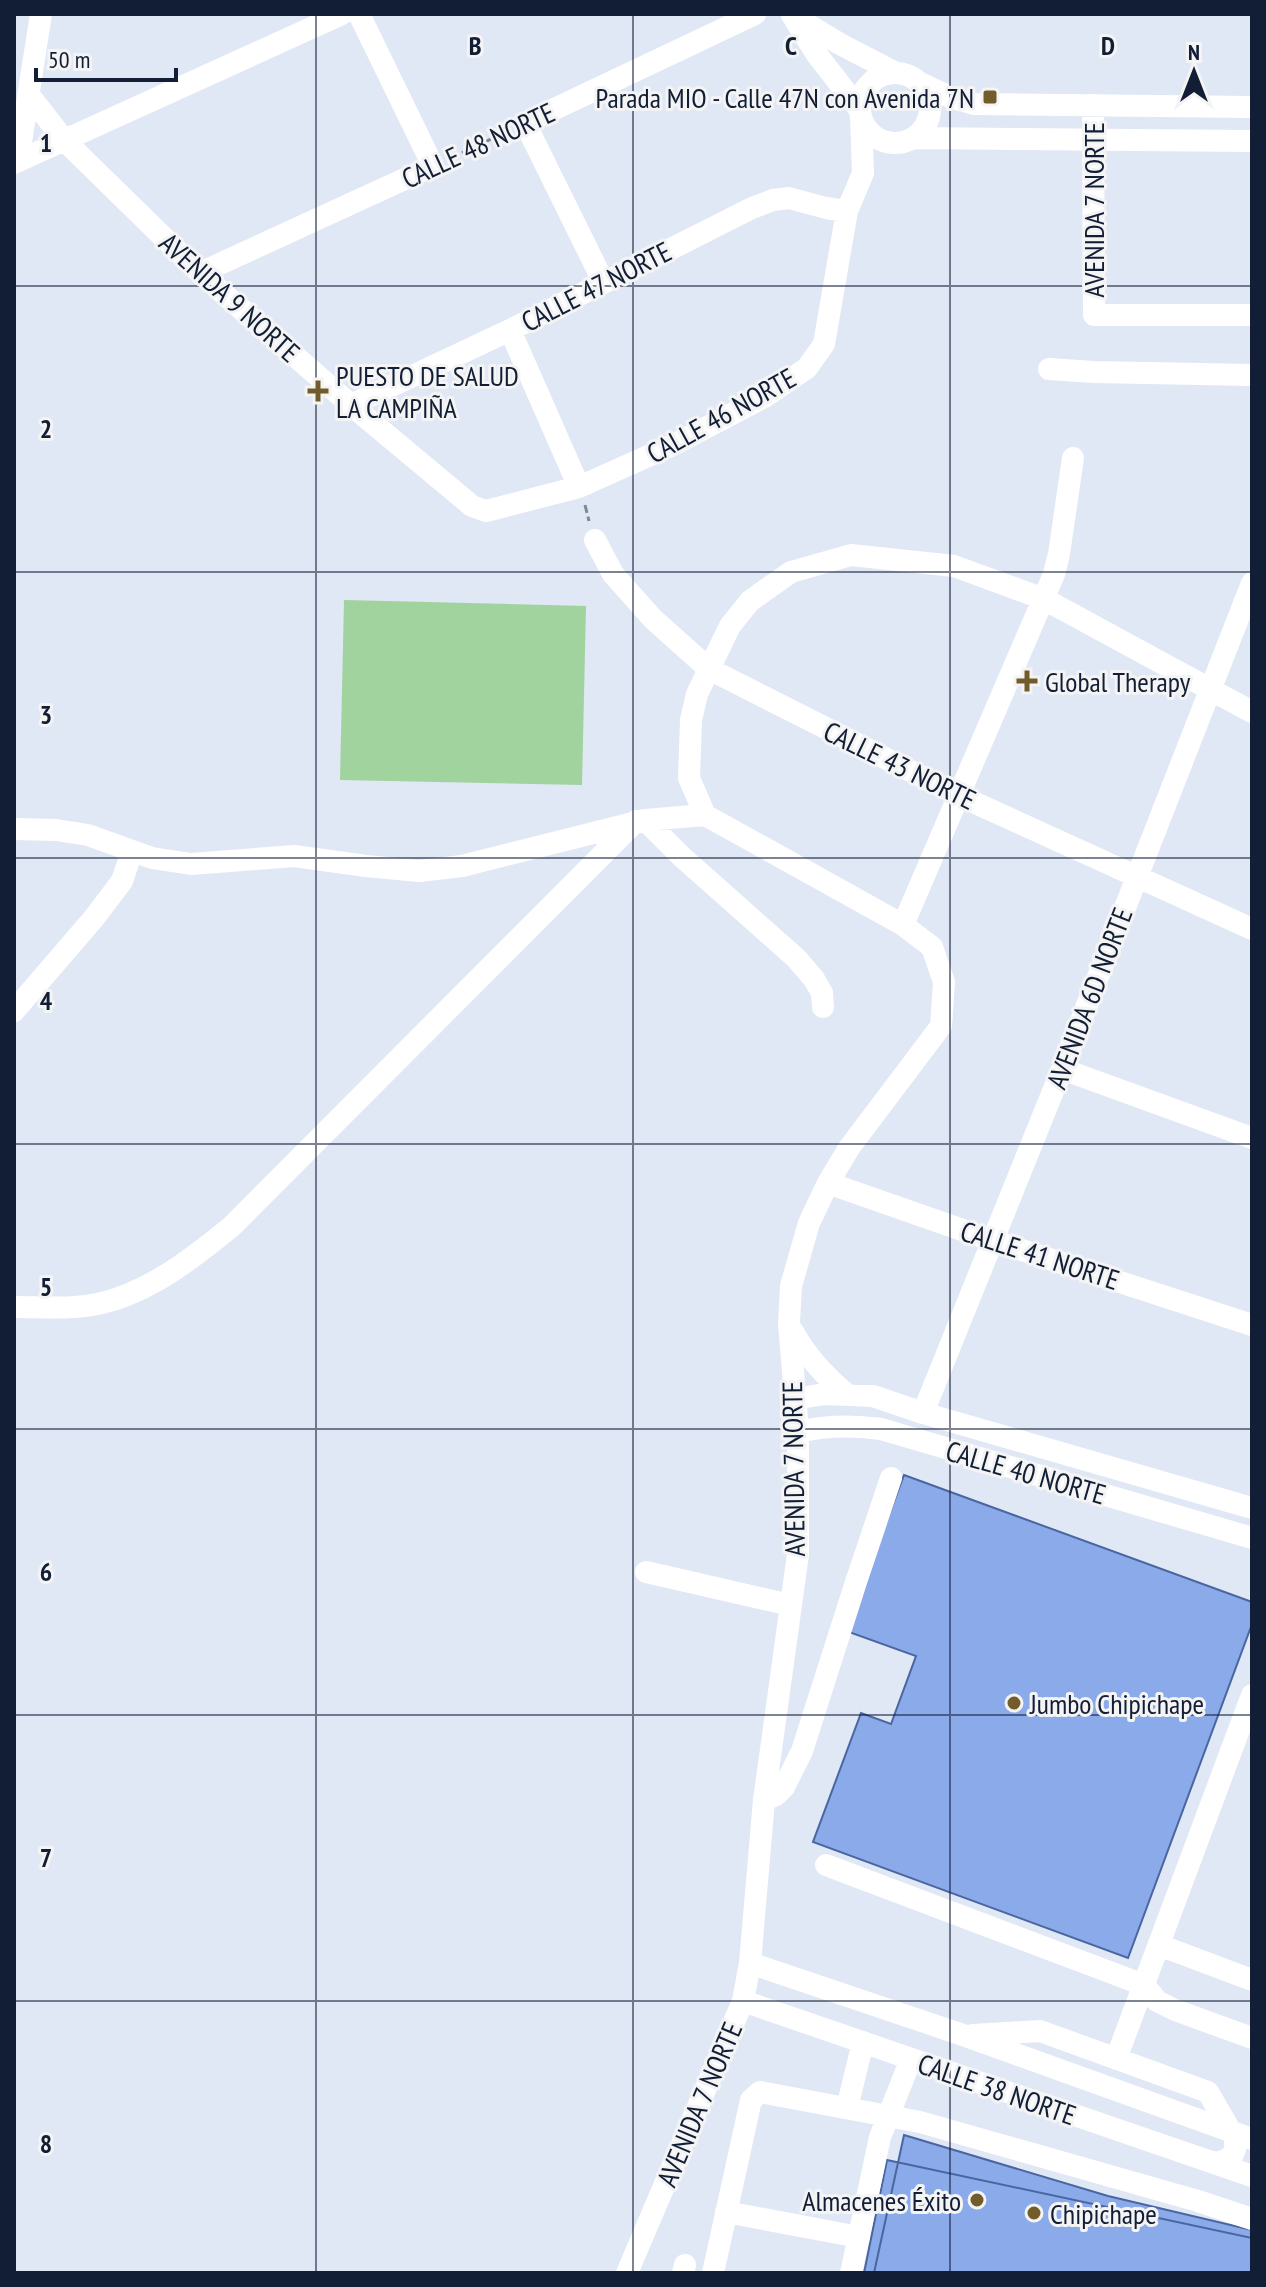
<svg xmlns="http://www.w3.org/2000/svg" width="1266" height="2287" font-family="'PT Sans Narrow',sans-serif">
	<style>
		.green { fill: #a1d39f }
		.building { fill: #8aaae9; stroke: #4a66a0; stroke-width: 2 }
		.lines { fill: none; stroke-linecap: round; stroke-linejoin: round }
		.path { stroke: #7e889a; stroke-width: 3; stroke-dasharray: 8 4; stroke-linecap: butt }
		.minor { stroke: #fff; stroke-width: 22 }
		.grid { fill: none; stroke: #121e36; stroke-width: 2; stroke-opacity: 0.55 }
		.poi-dot { fill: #735c2c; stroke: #f4f4f4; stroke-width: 3 }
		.labels { text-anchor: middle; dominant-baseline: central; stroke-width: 6; stroke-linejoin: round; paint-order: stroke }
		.poi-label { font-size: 28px; fill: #121e36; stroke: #f4f4f4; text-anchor: start }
		.street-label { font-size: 28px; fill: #121e36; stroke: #f4f4f4 }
		.grid-label { font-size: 26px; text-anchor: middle; font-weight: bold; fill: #121e36; stroke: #f4f4f4; stroke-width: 6; stroke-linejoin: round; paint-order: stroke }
	</style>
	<rect width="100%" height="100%" fill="#e0e7f5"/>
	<!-- green -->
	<path class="green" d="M344 600 586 606 582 785 340 780Z"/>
	<!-- building -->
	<path class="building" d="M904 1475 1252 1602V1624L1128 1958 813 1842 861 1713 891 1724 916 1656 846 1631Z
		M904 2135 1108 2196 1252 2230V2273H874Z
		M887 2160 1252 2238V2273H864Z"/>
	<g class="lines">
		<!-- path -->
		<path class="path" d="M451 158 506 132
			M585 505 589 521"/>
		<!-- minor -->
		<path class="minor" d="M792 15 840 44 896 73
			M795 20 818 56 860 110
			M860 108a35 35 0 1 1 70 0a35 35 0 1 1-70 0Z
			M920 83 950 97 974 104 1252 107
			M29 95 65 141 200 273 351 405 472 506 486 511 579 487 675 444 766 396 807 368 824 344 847 211 863 173 861 116
			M1093 105 1094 315H1252
			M913 138 1252 141
			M18 161 41 14
			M14 163 342 14
			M200 273 433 166 359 14
			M603 281 525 123 755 14
			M510 330 579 487
			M1049 369 1094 372 1252 375
			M351 405 510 330 752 208 773 200 789 198 826 208 847 211
			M595 540 613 574 653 619 709 669 960 796 1252 929
			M705 815 689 778 691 720 697 694 730 626 750 601 791 572 851 555 954 566 1044 599 1252 712
			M645 820 681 856 796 958 814 979 822 993 823 1007
			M14 829 56 830 88 835 152 858 191 864 294 856 366 866 419 871 462 866 645 820 705 815
			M903 925 1054 574 1059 554 1073 458
			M14 1011 94 918 122 881 132 851
			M1062 1069 1252 1138
			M828 1183 994 1241 1252 1325
			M14 1307C43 1307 73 1310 102 1303 151 1291 193 1258 231 1227L636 821
			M792 1330C807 1357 824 1376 848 1395
			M794 1399 825 1394 873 1396 923 1413 1252 1508
			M923 1413 1062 1069 1252 583
			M798 1432C827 1425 852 1425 881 1429L1252 1538
			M646 1572 790 1605
			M764 1800 776 1795 784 1787 802 1751 856 1582 891 1478
			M826 1865 1144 1985 1157 2001 1175 2010 1252 2038
			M1159 1945 1252 1980
			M750 1963 963 2035 1252 2139
			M743 2001 1252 2176
			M973 2035 1040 2031 1208 2092 1234 2137C1239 2154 1229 2162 1213 2163
			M1116 2059 1252 1695
			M847 2108 863 2042
			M726 2212 859 2237
			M627 2273 743 2001 750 1963 764 1800 798 1554V1432L789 1323 791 1286 809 1223 828 1183 849 1148 941 1026 944 982 932 947 903 925 705 815
			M683 2273 685 2265
			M713 2273 751 2100 760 2092 920 2122 1198 2201 1252 2219
			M851 2273 880 2137 911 2059"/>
	</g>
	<!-- grid -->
	<path class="grid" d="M316 14V2273M633 14V2273M950 14V2273M14 286H1252M14 572H1252M14 858H1252M14 1144H1252M14 1429H1252M14 1715H1252M14 2001H1252"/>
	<!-- markers -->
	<g class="poi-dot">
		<rect x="982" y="89" width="16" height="16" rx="4"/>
		<path d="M314 379h8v8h8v8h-8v8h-8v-8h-8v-8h8z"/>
		<path d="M1023 669h8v8h8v8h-8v8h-8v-8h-8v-8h8z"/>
		<circle cx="1014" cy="1703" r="8"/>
		<circle cx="977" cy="2200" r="8"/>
		<circle cx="1034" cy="2213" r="8"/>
	</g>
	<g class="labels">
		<!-- poi labels -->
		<g class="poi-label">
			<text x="974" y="97" text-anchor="end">Parada MIO - Calle 47N con Avenida 7N</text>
			<text x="336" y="375">PUESTO DE SALUD<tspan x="336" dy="32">LA CAMPIÑA</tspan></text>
			<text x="1045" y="681">Global Therapy</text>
			<text x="1030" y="1703">Jumbo Chipichape</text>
			<text x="961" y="2200" text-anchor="end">Almacenes Éxito</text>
			<text x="1050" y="2213">Chipichape</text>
		</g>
		<!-- street labels -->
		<g class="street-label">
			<text transform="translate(478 145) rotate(-25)">CALLE 48 NORTE</text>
			<text transform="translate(1093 210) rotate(-90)">AVENIDA 7 NORTE</text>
			<text transform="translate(596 286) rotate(-27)">CALLE 47 NORTE</text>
			<text transform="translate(230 297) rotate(42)">AVENIDA 9 NORTE</text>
			<text transform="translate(721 415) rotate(-29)">CALLE 46 NORTE</text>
			<text transform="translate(900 765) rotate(26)">CALLE 43 NORTE</text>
			<text transform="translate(1089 998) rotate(-69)">AVENIDA 6D NORTE</text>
			<text transform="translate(1040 1255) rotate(18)">CALLE 41 NORTE</text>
			<text transform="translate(793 1469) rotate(-91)">AVENIDA 7 NORTE</text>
			<text transform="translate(1026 1472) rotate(16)">CALLE 40 NORTE</text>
			<text transform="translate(997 2089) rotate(19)">CALLE 38 NORTE</text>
			<text transform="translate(699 2104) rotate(-67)">AVENIDA 7 NORTE</text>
		</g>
	</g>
	<g class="grid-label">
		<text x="475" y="55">B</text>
		<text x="791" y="55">C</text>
		<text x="1108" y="55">D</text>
		<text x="46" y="152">1</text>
		<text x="46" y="438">2</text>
		<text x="46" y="724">3</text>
		<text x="46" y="1010">4</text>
		<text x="46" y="1296">5</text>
		<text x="46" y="1581">6</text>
		<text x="46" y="1867">7</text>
		<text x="46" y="2153">8</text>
	</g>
	<!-- border -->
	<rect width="1266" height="2287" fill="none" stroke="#121e36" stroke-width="32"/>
	<!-- north arrow -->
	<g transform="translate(1194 72)" stroke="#f4f4f4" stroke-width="6" paint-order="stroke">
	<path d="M0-6L14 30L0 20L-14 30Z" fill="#121e36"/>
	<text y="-12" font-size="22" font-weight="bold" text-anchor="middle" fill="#121e36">N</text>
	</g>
	<!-- scale -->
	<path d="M36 68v12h140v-12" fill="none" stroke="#121e36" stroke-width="4"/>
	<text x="48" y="68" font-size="24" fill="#121e36" stroke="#f4f4f4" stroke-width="6" paint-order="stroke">50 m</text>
</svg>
